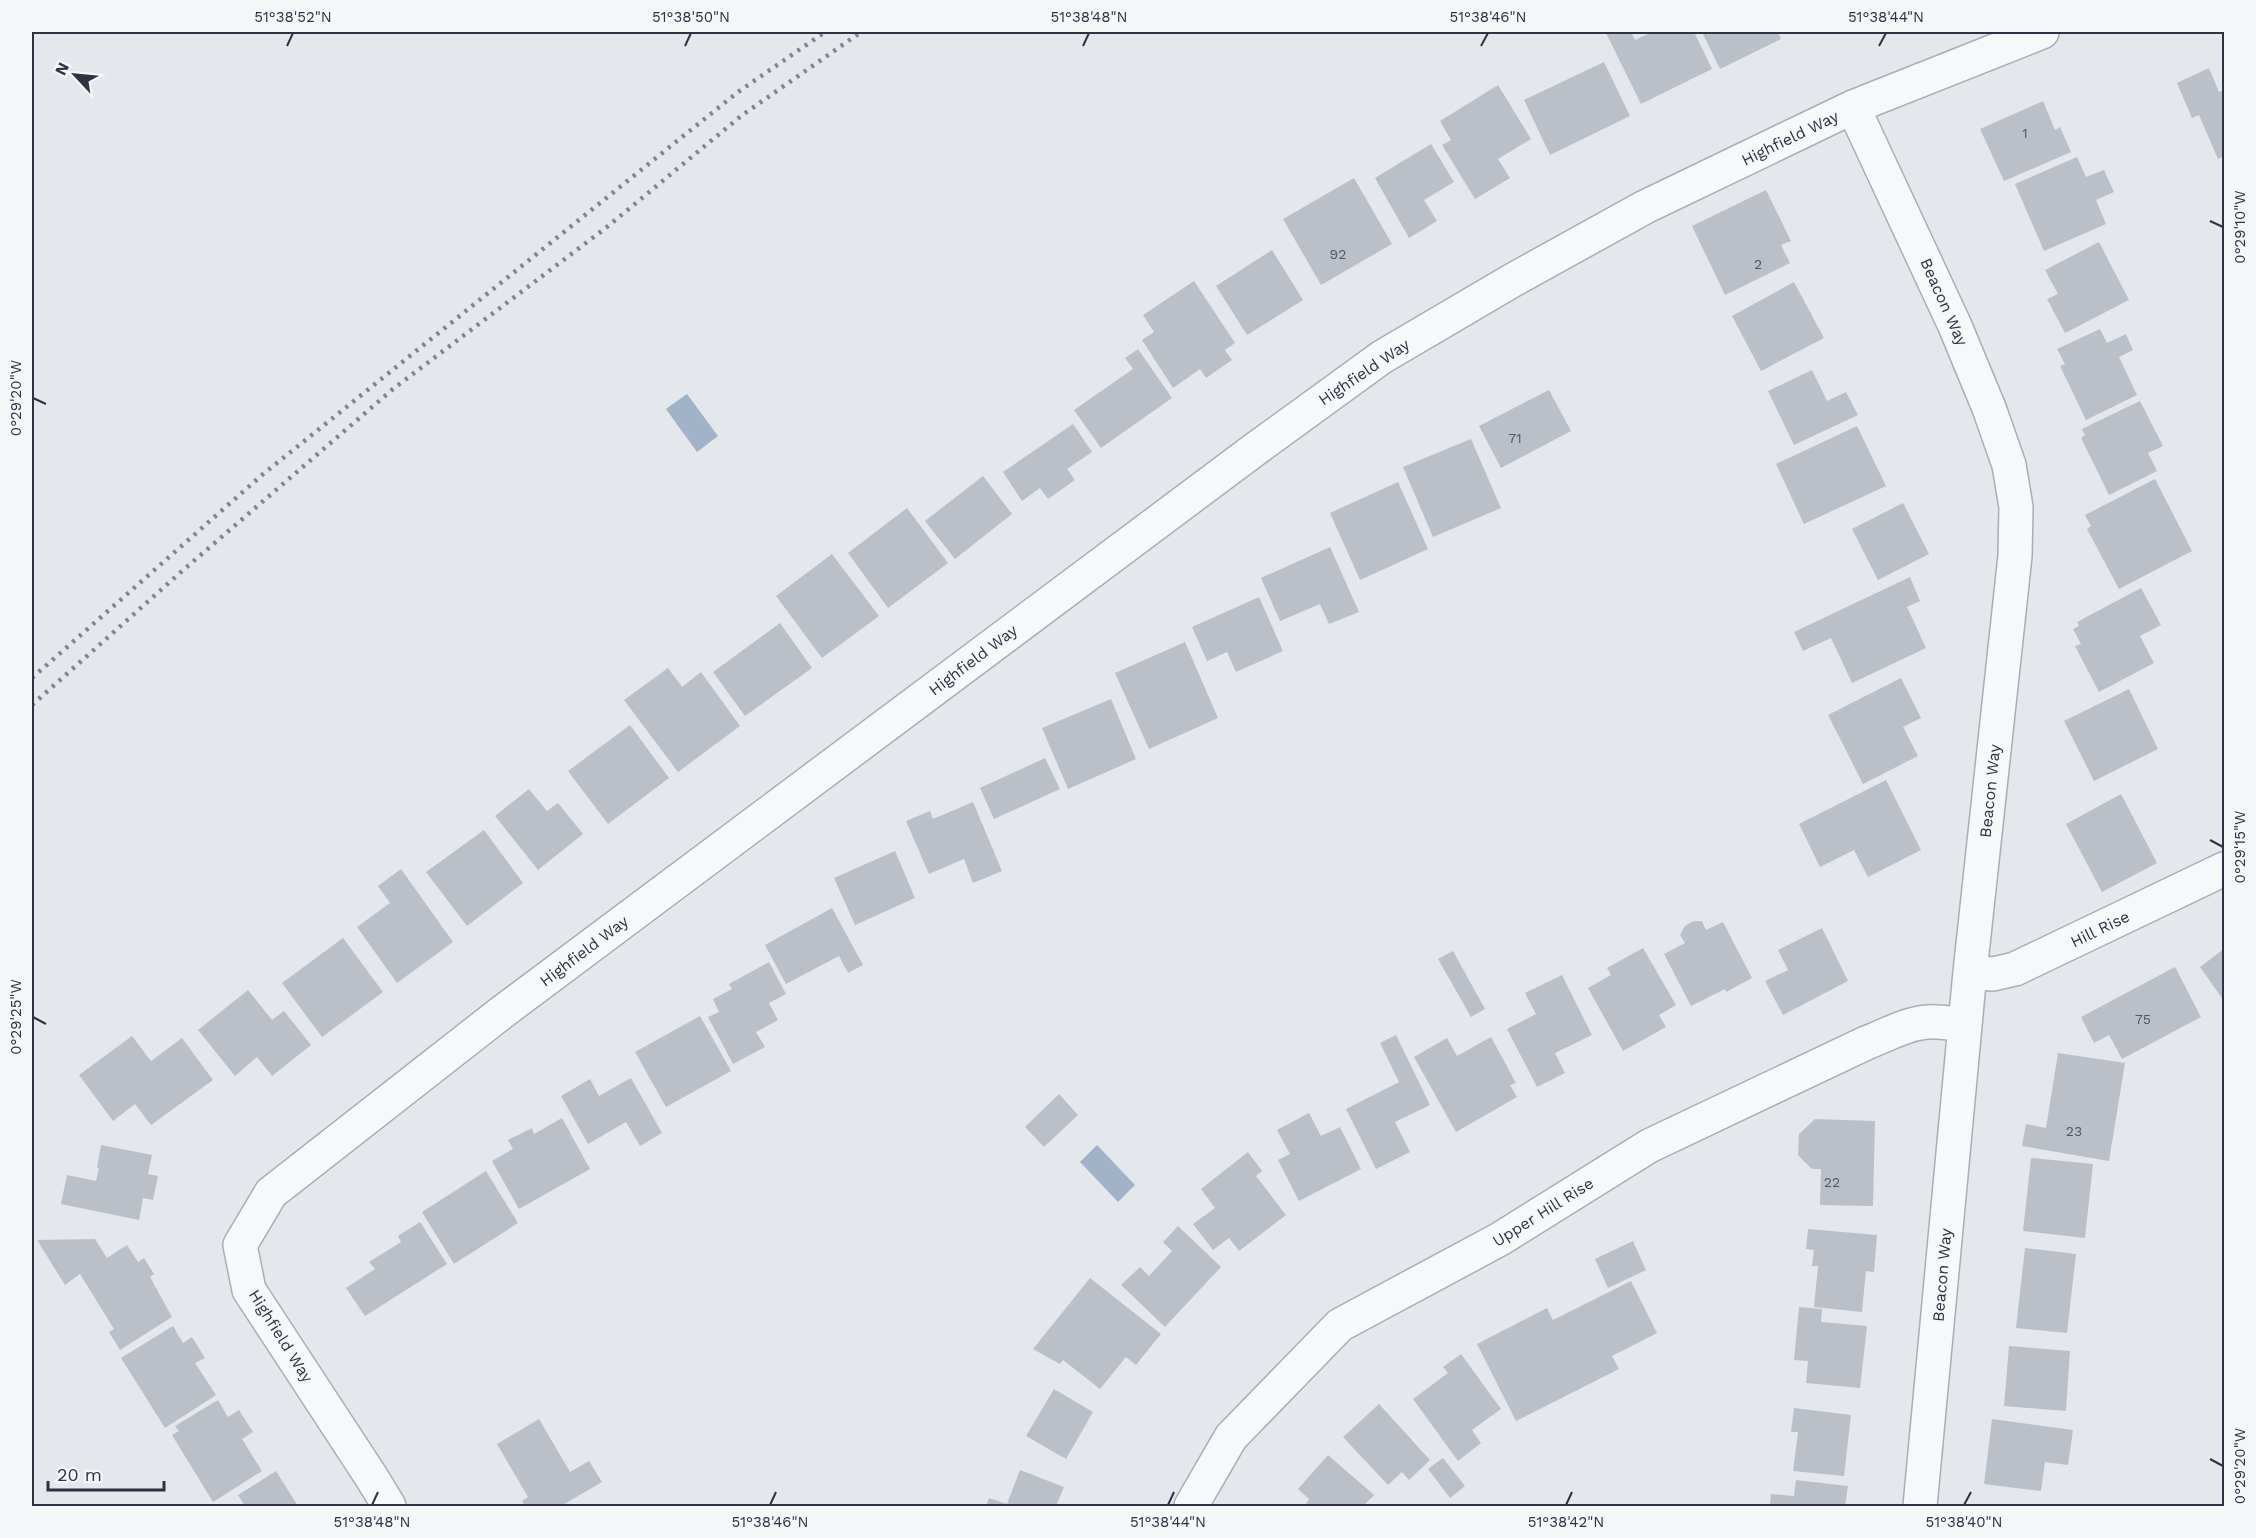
<svg xmlns="http://www.w3.org/2000/svg" width="2256" height="1538" font-family="'Work Sans',sans-serif">
	<style>
		.water { fill: #a1b3c9 }
		.building { fill: #bbc0c8 }
		.lines { fill: none; stroke-linecap: round; stroke-linejoin: round }
		.minor-casing { stroke: #a9aeb5; stroke-width: 36 }
		.minor { stroke: #f7f8f9; stroke-width: 33 }
		.rail { stroke: #7e8694; stroke-width: 4.5; stroke-dasharray: 3 6; stroke-linecap: butt }
		.ticks { fill: none; stroke: #2c3443; stroke-width: 2 }
		.labels { text-anchor: middle; dominant-baseline: central; stroke-width: 4.5; stroke-linejoin: round; paint-order: stroke }
		.number-label { font-size: 14px; fill: #505764 }
		.street-label { font-size: 16px; fill: #2c3443; stroke: #f4f6f8 }
		.neatline { fill: none; stroke: #2c3443; stroke-width: 2 }
		.ticks-label { font-size: 15px; text-anchor: middle; fill: #2c3443 }
	</style>
	<rect width="100%" height="100%" fill="#e4e7eb"/>
	<!-- water -->
	<path class="water" d="M687 394 718 436 697 452 666 409Z
		M1097 1145 1135 1185 1118 1202 1080 1162Z"/>
	<!-- building -->
	<path class="building" d="M1609 32H1631L1635 40 1652 32H1694L1712 69 1641 104 1606 33Z
		M1702 32H1778L1781 39 1720 69Z
		M1604 62 1630 116 1550 155 1524 100Z
		M2209 68 2219 92 2224 90V156L2218 159 2199 115 2192 118 2177 83Z
		M1498 85 1531 139 1498 159 1510 178 1475 199 1442 145 1451 140 1440 121Z
		M2043 101 2055 130 2060 127 2071 152 2004 181 1980 129Z
		M1431 144 1454 182 1424 200 1437 221 1409 238 1375 178Z
		M2077 157 2086 177 2104 170 2114 192 2096 200 2106 224 2044 251 2015 184Z
		M1354 178 1392 244 1321 285 1283 219Z
		M1766 190 1791 241 1781 245 1790 263 1725 295 1692 226Z
		M2099 242 2129 300 2065 333 2047 299 2058 294 2045 270Z
		M1272 250 1303 300 1247 335 1216 286Z
		M1194 281 1235 343 1225 350 1232 360 1206 378 1200 369 1173 388 1142 340 1154 332 1143 315Z
		M1794 282 1824 338 1761 371 1732 316Z
		M2100 329 2107 343 2126 334 2133 350 2119 357 2137 395 2086 420 2060 366 2065 364 2057 349Z
		M1138 349 1172 398 1101 448 1074 410 1133 369 1125 358Z
		M1812 370 1827 401 1846 392 1858 415 1794 445 1768 391Z
		M1549 390 1571 431 1501 468 1479 426Z
		M2140 401 2163 446 2148 453 2157 471 2109 495 2081 438 2085 435 2082 429Z
		M1073 424 1092 452 1067 469 1075 480 1048 499 1040 488 1022 501 1003 472Z
		M1857 426 1886 486 1804 524 1776 464Z
		M1471 439 1501 508 1433 537 1403 467Z
		M983 476 1012 514 955 559 925 521Z
		M2155 479 2192 551 2119 589 2087 529 2091 526 2085 515Z
		M1398 482 1428 549 1360 580 1330 513Z
		M1903 503 1929 554 1878 580 1852 529Z
		M907 508 948 563 888 608 848 553Z
		M1330 547 1359 612 1329 624 1320 604 1280 621 1261 578Z
		M832 554 879 616 822 658 776 596Z
		M1910 577 1920 601 1907 607 1926 648 1852 683 1831 638 1803 651 1794 632Z
		M2141 588 2161 625 2140 636 2154 663 2099 692 2075 646 2081 644 2073 629 2079 626 2077 622Z
		M1259 597 1283 651 1236 672 1227 652 1207 661 1192 627Z
		M780 623 812 668 745 716 713 672Z
		M1185 642 1218 718 1149 749 1115 673Z
		M668 668 682 687 701 672 740 726 678 772 624 700Z
		M1901 678 1921 718 1903 727 1918 756 1863 784 1828 715Z
		M2129 689 2158 749 2094 781 2064 721Z
		M1111 699 1136 759 1068 789 1042 728Z
		M630 725 669 778 608 824 568 771Z
		M1045 758 1060 789 994 819 980 788Z
		M1886 780 1921 850 1868 877 1854 850 1820 867 1799 824Z
		M529 789 547 811 558 803 583 834 538 870 495 816Z
		M2121 794 2157 863 2102 892 2066 824Z
		M973 802 1002 871 973 883 964 859 929 874 906 821 930 811 933 819Z
		M484 830 523 883 467 926 426 872Z
		M895 851 915 898 855 925 834 878Z
		M401 869 453 942 397 983 357 927 390 903 378 886Z
		M832 908 863 965 848 973 839 956 786 984 765 945Z
		M1694 921H1702L1706 930 1723 922 1752 978 1726 992 1725 989 1691 1006 1664 954 1685 943 1680 935 1685 926Z
		M1822 928 1848 981 1783 1015 1765 981 1788 970 1778 950Z
		M343 938 383 992 322 1037 282 983Z
		M1643 948 1676 1005 1659 1015 1666 1027 1623 1051 1588 988 1611 975 1607 968Z
		M2224 949V1001L2200 967Z
		M1453 951 1485 1009 1471 1017 1438 959Z
		M769 962 786 994 769 1003 778 1020 756 1032 765 1047 733 1064 708 1017 719 1012 713 999 732 989 729 984Z
		M2175 967 2201 1017 2122 1059 2109 1035 2094 1043 2081 1017Z
		M1562 975 1592 1035 1555 1053 1565 1073 1537 1087 1507 1029 1536 1014 1525 993Z
		M248 990 272 1020 284 1011 311 1045 272 1076 257 1057 235 1076 198 1030Z
		M700 1016 731 1071 666 1107 635 1052Z
		M1396 1035 1430 1105 1395 1122 1410 1152 1376 1169 1346 1109 1399 1082 1380 1043Z
		M132 1036 151 1061 182 1038 213 1080 151 1125 135 1104 113 1121 79 1075Z
		M1491 1037 1516 1083 1510 1085 1517 1097 1456 1132 1414 1057 1447 1038 1457 1056Z
		M2058 1053 2125 1063 2109 1161 2022 1146 2026 1124 2046 1128Z
		M631 1078 662 1133 640 1146 626 1122 588 1144 561 1096 590 1079 599 1096Z
		M1059 1094 1078 1115 1044 1147 1025 1127Z
		M1309 1113 1321 1136 1340 1127 1361 1169 1299 1201 1278 1160 1290 1154 1277 1130Z
		M562 1118 590 1169 519 1209 492 1161 513 1149 508 1140 532 1128 534 1134Z
		M1815 1119 1875 1121 1873 1206 1820 1205 1821 1169H1812L1798 1155 1799 1134Z
		M101 1145 152 1155 148 1174 158 1176 153 1200 143 1198 139 1220 61 1204 67 1175 96 1181 99 1168H97Z
		M1248 1152 1262 1171 1256 1176 1286 1215 1239 1251 1229 1238 1213 1250 1193 1224 1215 1208 1201 1189Z
		M2031 1158 2093 1164 2085 1238 2023 1231Z
		M486 1171 518 1223 454 1264 422 1212Z
		M420 1222 447 1264 365 1316 346 1288 375 1269 369 1262 401 1242 398 1236Z
		M1178 1226 1221 1267 1165 1327 1121 1285 1140 1267 1149 1276 1172 1251 1163 1242Z
		M1808 1229 1877 1235 1874 1272 1866 1271 1862 1312 1814 1307 1818 1266H1812L1814 1250 1806 1249Z
		M95 1239 107 1258 127 1245 138 1262 144 1258 154 1274 150 1277 172 1317 120 1350 109 1332 114 1329 80 1274 65 1285 37 1240Z
		M1633 1241 1646 1270 1608 1288 1595 1259Z
		M2025 1248 2076 1254 2067 1333 2016 1328Z
		M1090 1278 1161 1334 1136 1365 1126 1357 1100 1389 1063 1360 1060 1364 1033 1349Z
		M1631 1281 1657 1333 1612 1356 1619 1369 1516 1421 1477 1344 1547 1308 1553 1320Z
		M1799 1307 1822 1309 1821 1322 1867 1326 1860 1388 1806 1383 1808 1361 1794 1360Z
		M173 1326 183 1343 192 1337 205 1358 195 1363 216 1395 165 1428 121 1358Z
		M2009 1346 2070 1351 2066 1411 2004 1406Z
		M1461 1354 1501 1409 1472 1430 1481 1443 1458 1461 1413 1399 1448 1373 1443 1367Z
		M1054 1389 1093 1412 1066 1459 1026 1436Z
		M218 1400 228 1417 239 1410 253 1432 242 1439 262 1471 213 1502 172 1435 179 1431 175 1426Z
		M1379 1404 1430 1460 1409 1480 1402 1472 1388 1485 1343 1437Z
		M1794 1408 1851 1415 1844 1476 1793 1471 1798 1432H1791Z
		M539 1419 570 1472 589 1461 602 1482 561 1506H525L522 1501 528 1497 497 1444Z
		M1992 1419 2073 1430 2068 1465 2045 1462 2041 1491 1984 1484Z
		M1328 1455 1374 1495 1363 1506H1305L1309 1499 1298 1489Z
		M1443 1458 1465 1486 1450 1498 1428 1469Z
		M1020 1470 1064 1487 1056 1506H986L989 1498 1007 1504Z
		M276 1471 298 1506H245L238 1495Z
		M1796 1480 1848 1486 1845 1506H1770L1771 1494 1794 1496Z"/>
	<g class="lines">
		<!-- minor casing -->
		<g class="minor-casing">
			<path id="minor" d="M1853 107 1955 326 1989 408 2009 465 2016 507 2015 556 1970 972 1920 1506
				M1970 972 1993 974 2015 969 2224 869
				M389 1506 372 1478 249 1290 240 1245 271 1193 501 1013 1254 450 1382 357 1513 280 1645 207 1853 107 2042 32
				M1191 1506 1231 1437 1340 1325 1500 1239 1649 1146 1866 1043C1885 1036 1907 1023 1928 1022 1940 1021 1953 1024 1965 1025"/>
		</g>
		<!-- minor -->
		<use href="#minor" class="minor"/>
		<!-- rail -->
		<path class="rail" d="M32 678 262 475 738 92 825 32
			M32 705 181 572 393 389 607 227 741 116 861 32"/>
	</g>
	<!-- ticks -->
	<path class="ticks" d="M287 46 293 33M685 46 691 33M1083 46 1089 33M1481 46 1488 33M1879 46 1886 33M2210 221 2223 227M33 398 46 404M2210 840 2223 847M33 1017 46 1024M2210 1459 2223 1466M372 1505 378 1492M770 1505 776 1492M1168 1505 1174 1492M1566 1505 1572 1492M1964 1505 1971 1492"/>
	<g class="labels">
		<!-- number labels -->
		<g class="number-label">
			<text x="2025" y="133">1</text>
			<text x="1338" y="254">92</text>
			<text x="1758" y="264">2</text>
			<text x="1515" y="438">71</text>
			<text x="2143" y="1019">75</text>
			<text x="2074" y="1131">23</text>
			<text x="1832" y="1182">22</text>
		</g>
		<!-- street labels -->
		<g class="street-label">
			<text transform="translate(1790 138) rotate(-26)">Highfield Way</text>
			<text transform="translate(1944 302) rotate(66)">Beacon Way</text>
			<text transform="translate(1364 372) rotate(-34)">Highfield Way</text>
			<text transform="translate(973 660) rotate(-37)">Highfield Way</text>
			<text transform="translate(1990 791) rotate(-84)">Beacon Way</text>
			<text transform="translate(2100 929) rotate(-26)">Hill Rise</text>
			<text transform="translate(584 951) rotate(-37)">Highfield Way</text>
			<text transform="translate(1543 1212) rotate(-32)">Upper Hill Rise</text>
			<text transform="translate(1942 1275) rotate(-85)">Beacon Way</text>
			<text transform="translate(281 1336) rotate(58)">Highfield Way</text>
		</g>
	</g>
	<!-- border -->
	<rect width="2256" height="1538" fill="none" stroke="#f4f6f8" stroke-width="66"/>
	<!-- north arrow -->
	<g transform="translate(75 75) rotate(296)" stroke="#f4f6f8" stroke-width="4.5" paint-order="stroke">
	<path d="M0-4.5L10 22L0 15L-10 22Z" fill="#2c3443"/>
	<text y="-9" font-size="16" font-weight="bold" text-anchor="middle" fill="#2c3443">N</text>
	</g>
	<!-- scale -->
	<path d="M48 1481v9h116v-9" fill="none" stroke="#2c3443" stroke-width="3"/>
	<text x="57" y="1481" font-size="18" fill="#2c3443" stroke="#f4f6f8" stroke-width="4.5" paint-order="stroke">20 m</text>
	<rect x="33" y="33" width="2190" height="1472" class="neatline"/>
	<g class="ticks-label">
		<text x="293" y="22">51°38'52"N</text>
		<text x="691" y="22">51°38'50"N</text>
		<text x="1089" y="22">51°38'48"N</text>
		<text x="1488" y="22">51°38'46"N</text>
		<text x="1886" y="22">51°38'44"N</text>
		<text transform="translate(2240 227) rotate(-90)" y="5">0°29'10"W</text>
		<text transform="translate(16 398) rotate(-90)" y="5">0°29'20"W</text>
		<text transform="translate(2240 847) rotate(-90)" y="5">0°29'15"W</text>
		<text transform="translate(16 1017) rotate(-90)" y="5">0°29'25"W</text>
		<text transform="translate(2240 1466) rotate(-90)" y="5">0°29'20"W</text>
		<text x="372" y="1527">51°38'48"N</text>
		<text x="770" y="1527">51°38'46"N</text>
		<text x="1168" y="1527">51°38'44"N</text>
		<text x="1566" y="1527">51°38'42"N</text>
		<text x="1964" y="1527">51°38'40"N</text>
	</g>
</svg>
